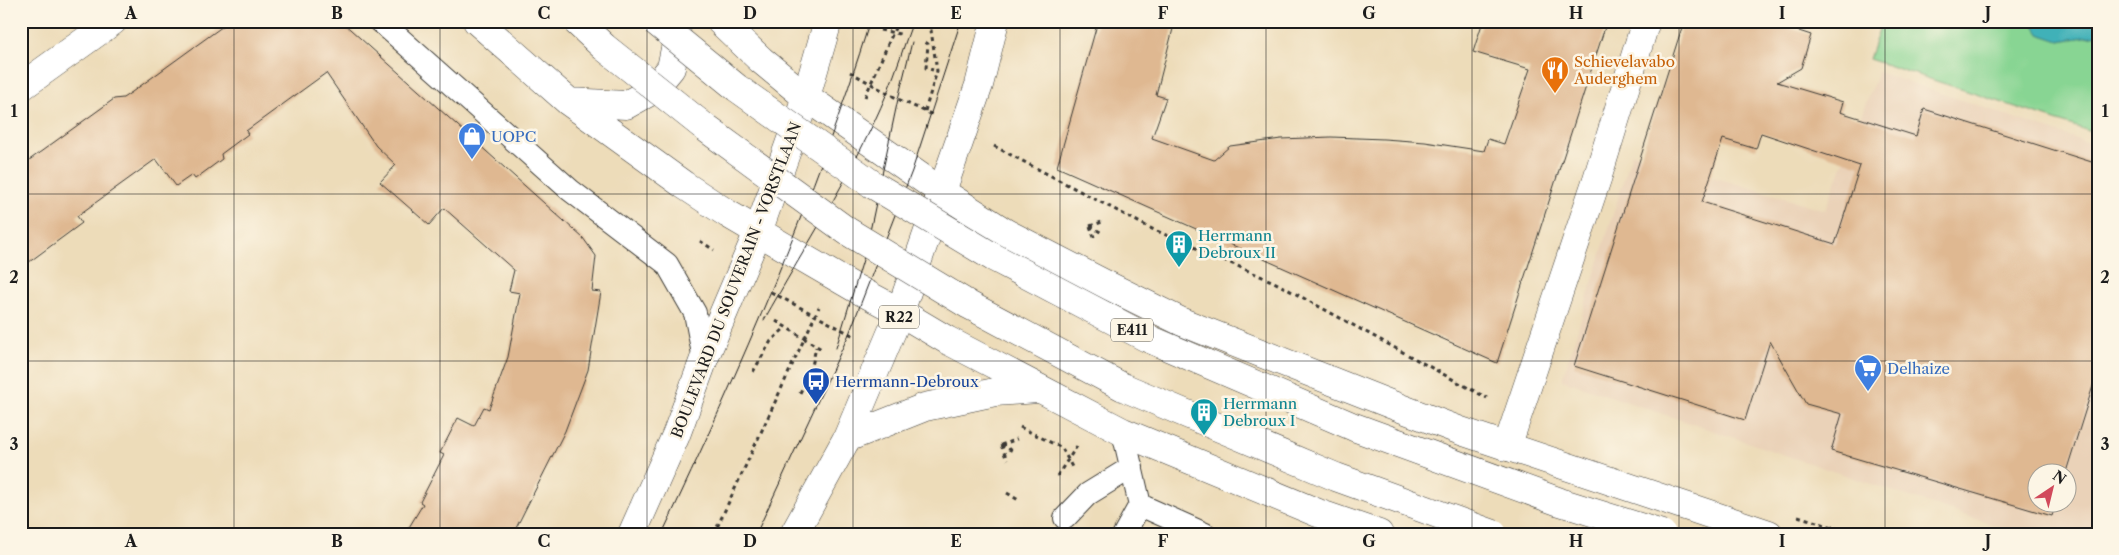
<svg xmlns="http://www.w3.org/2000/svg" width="2119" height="555" font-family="'Libre Caslon Text',serif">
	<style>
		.built { fill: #ead2b8; fill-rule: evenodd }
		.green { fill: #88d593; stroke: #527858 }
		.water { fill: #40b1b8; stroke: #2e666a }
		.building { fill: #dfb891; fill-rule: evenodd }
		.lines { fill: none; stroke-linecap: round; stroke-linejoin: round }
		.lane-casing { stroke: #3b3934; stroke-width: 24 }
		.street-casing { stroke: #3b3934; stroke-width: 29 }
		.secondary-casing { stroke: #3b3934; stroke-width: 29 }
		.primary-casing { stroke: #3b3934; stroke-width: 29 }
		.path { stroke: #3b3934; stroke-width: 3; stroke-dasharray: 4 4; stroke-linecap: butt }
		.lane { stroke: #fff; stroke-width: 22 }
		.street { stroke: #fff; stroke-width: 28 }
		.secondary { stroke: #fff; stroke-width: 28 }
		.primary { stroke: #fff; stroke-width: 28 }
		.tram { stroke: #1c1c1c; stroke-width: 1 }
		.highway-bridge-casing { stroke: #3b3934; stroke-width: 29; stroke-linecap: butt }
		.highway-bridge { stroke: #fff; stroke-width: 28 }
		.grid { fill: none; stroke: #1c1c1c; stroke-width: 1; stroke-opacity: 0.55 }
		.labels { text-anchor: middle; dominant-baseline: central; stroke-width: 5; stroke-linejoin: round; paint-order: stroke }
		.shield { fill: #fcf5e5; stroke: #5f5d58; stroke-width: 1 }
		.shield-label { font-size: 14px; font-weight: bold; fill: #1c1c1c }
		.food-label { font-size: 15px; fill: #c56008; stroke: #fcf5e5; text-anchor: start }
		.shop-label { font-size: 15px; fill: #366cbe; stroke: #fcf5e5; text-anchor: start }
		.culture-label { font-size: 15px; fill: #0d838f; stroke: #fcf5e5; text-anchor: start }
		.street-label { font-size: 15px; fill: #1c1c1c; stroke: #fcf5e5 }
		.transit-label { font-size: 15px; fill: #164399; stroke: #fcf5e5; text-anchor: start }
		.neatline { fill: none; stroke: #1c1c1c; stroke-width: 2 }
		.grid-label { font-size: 16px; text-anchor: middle; font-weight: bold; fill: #1c1c1c }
	</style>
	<rect width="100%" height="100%" fill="#fcf5e5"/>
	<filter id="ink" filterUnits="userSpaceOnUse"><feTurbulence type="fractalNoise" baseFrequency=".02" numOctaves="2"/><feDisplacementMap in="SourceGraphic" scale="10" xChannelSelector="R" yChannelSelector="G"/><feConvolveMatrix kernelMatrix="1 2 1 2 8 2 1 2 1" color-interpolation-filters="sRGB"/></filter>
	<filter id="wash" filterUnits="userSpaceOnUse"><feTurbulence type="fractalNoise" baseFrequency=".0096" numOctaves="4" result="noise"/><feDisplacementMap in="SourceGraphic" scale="20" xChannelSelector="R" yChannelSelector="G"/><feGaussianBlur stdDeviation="1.12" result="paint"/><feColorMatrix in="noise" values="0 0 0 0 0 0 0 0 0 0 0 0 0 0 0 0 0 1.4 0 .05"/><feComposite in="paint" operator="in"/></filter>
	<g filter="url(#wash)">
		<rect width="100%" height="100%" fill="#eddcb9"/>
		<!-- built -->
		<path class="built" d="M1878 72 2098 146V534H2020L1562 380 1632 153 1825 210ZM2036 472H2066V502H2036Z"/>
		<!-- green -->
		<path class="green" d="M1882 21H2098V134L1869 59Z"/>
		<!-- water -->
		<path class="water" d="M2031 21H2098V35L2059 41 2041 35Z"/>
		<g id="blocks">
			<!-- building -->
			<path class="building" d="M230 21H341L583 238 596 256 592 291 601 292 588 370 565 431 513 534H405L423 504 420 502 444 455 440 453 458 418 474 426 484 407 489 409 508 357 520 293 509 291 514 270 444 208 429 225 380 182 396 165 376 146 326 73 246 131 248 134 221 154 222 159 195 179 192 175 176 186 156 159 77 216 82 223 21 268V166L114 99 123 98 132 92Z
				M1098 21H1175L1156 95 1166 98 1152 138 1214 160 1230 146 1281 139 1331 137 1384 139 1425 142 1484 151 1488 139 1504 144 1530 69 1473 52 1483 21H1607L1497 363 1057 167Z
				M1684 21H1769L1811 35 1801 68 1777 82 1843 102 1840 112 1916 136 1924 109 2098 164V370L2066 472H2036V502H2056L2052 516 1831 451 1842 414 1806 404 1770 341 1745 420 1574 366ZM1761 133 1860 166 1835 244 1702 202 1723 139 1756 149Z"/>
		</g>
	</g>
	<g filter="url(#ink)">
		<use href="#blocks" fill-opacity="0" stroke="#3b3934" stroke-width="1"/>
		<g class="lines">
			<!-- lane casing -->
			<g class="lane-casing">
				<path id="lane" d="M380 21 570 190 667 264 695 313 704 359
					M1123 432 1140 505 1124 534
					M1140 505 1205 534
					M1065 518 1088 494 1132 467"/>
			</g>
			<!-- street casing -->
			<g class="street-casing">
				<path id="street" d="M21 87 113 21
					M1507 447 1597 179 1646 21"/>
			</g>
			<!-- secondary casing -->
			<g class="secondary-casing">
				<path id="secondary" d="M477 21 569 102 684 185 728 214 855 288 900 312 947 340 1123 432 1318 513 1379 534
					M720 21 761 60 806 97 942 192 1006 233 1103 283 1182 322 1390 404 1461 431 1769 534
					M569 102 626 105 653 90 671 68 677 39 676 21"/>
			</g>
			<!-- primary casing -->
			<g class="primary-casing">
				<path id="primary" d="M847 438 925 407 995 392 1039 389
					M632 534 676 435 704 359 758 232 806 97 828 21
					M794 534 847 438 900 312 979 85 995 21"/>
			</g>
			<!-- path -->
			<path class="path" d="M880 30 900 34
				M925 42 928 44 926 68 933 70
				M850 72 898 99 933 115
				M865 97 898 21
				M925 111 937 71 931 30 933 21
				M994 146 1150 228 1274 282 1487 398
				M1090 226 1095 240
				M1090 226 1105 221
				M1090 226 1102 233
				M700 241 714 250
				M771 292 854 336
				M776 321 823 350
				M753 372 771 341 785 328
				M800 393 812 366 816 347
				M1020 427 1062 448 1072 467
				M1001 445 1017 439
				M1001 445 1007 460
				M1001 445 1013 451
				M1057 476 1077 446
				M1007 493 1020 501
				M1798 516 1854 534
				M714 534 819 307"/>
			<!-- lane -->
			<use href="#lane" class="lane"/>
			<!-- street -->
			<use href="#street" class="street"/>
			<!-- secondary -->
			<use href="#secondary" class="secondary"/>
			<!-- primary -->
			<use href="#primary" class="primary"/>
			<!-- tram -->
			<path class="tram" d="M764 320C806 245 854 172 887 93 897 69 904 45 913 21
				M836 348 866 250 898 99 912 42
				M662 534C741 367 815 198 870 21
				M756 534 849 334 912 171 961 21"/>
			<!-- highway-bridge casing -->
			<g class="highway-bridge-casing">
				<path id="highway-bridge" d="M576 21 604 47 707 129 847 231 969 305 1123 387 1336 477 1493 534
					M655 21 737 88 872 184 993 257 1147 338 1354 427 1560 502 1662 534"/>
			</g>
			<!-- highway-bridge -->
			<use href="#highway-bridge" class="highway-bridge"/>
		</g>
	</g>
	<!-- grid -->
	<path class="grid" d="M234 21V534M440 21V534M647 21V534M853 21V534M1060 21V534M1266 21V534M1472 21V534M1679 21V534M1885 21V534M21 194H2098M21 361H2098"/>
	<!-- icons -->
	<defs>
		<g id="restaurant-pin" transform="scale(1.4375)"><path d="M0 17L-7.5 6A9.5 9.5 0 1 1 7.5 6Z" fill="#e8710a" stroke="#fcf5e5"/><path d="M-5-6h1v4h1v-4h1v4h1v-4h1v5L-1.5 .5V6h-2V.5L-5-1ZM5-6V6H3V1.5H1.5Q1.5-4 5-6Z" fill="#fff"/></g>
		<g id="shop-pin" transform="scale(1.4375)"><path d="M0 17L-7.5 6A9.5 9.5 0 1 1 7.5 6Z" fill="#3f7fe0" stroke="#fcf5e5"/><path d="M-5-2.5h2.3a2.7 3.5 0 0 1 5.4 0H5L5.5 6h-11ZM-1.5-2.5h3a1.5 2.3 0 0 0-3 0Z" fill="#fff"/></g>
		<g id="building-pin" transform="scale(1.4375)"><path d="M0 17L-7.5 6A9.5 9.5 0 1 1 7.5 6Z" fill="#0f9aa8" stroke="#fcf5e5"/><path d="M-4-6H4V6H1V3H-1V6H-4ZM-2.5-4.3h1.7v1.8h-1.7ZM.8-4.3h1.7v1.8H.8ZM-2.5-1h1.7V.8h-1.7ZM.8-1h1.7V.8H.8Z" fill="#fff"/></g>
		<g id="supermarket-pin" transform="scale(1.4375)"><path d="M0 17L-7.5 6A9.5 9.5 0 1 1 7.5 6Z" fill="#3f7fe0" stroke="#fcf5e5"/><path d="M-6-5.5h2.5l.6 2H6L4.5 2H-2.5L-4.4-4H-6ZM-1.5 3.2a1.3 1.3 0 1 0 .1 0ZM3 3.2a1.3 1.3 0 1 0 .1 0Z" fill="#fff"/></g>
		<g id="bus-pin" transform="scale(1.4375)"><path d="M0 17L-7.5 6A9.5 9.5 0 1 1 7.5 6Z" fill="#1a4fb4" stroke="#fcf5e5"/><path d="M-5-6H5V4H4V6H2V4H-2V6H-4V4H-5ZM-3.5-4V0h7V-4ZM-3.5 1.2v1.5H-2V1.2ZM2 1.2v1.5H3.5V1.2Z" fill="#fff"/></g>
	</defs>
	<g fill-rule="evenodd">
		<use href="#restaurant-pin" x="1555" y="70"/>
		<use href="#shop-pin" x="472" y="136"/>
		<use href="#building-pin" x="1179" y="244"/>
		<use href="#supermarket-pin" x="1868" y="368"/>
		<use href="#bus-pin" x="816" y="381"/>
		<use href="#building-pin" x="1204" y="412"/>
	</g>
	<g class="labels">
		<!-- shield labels -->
		<g class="shield">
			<rect x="879" y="305.5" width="40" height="23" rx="4"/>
			<rect x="1111" y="318.5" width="42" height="23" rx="4"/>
		</g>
		<g class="shield-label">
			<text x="899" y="317">R22</text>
			<text x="1132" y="330">E411</text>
		</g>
		<!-- food labels -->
		<g class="food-label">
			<text x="1574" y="61">Schievelavabo<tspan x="1574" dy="17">Auderghem</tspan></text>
		</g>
		<!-- shop labels -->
		<g class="shop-label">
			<text x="491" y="136">UOPC</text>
			<text x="1887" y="368">Delhaize</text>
		</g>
		<!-- culture labels -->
		<g class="culture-label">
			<text x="1198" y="235">Herrmann<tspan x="1198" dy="17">Debroux II</tspan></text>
			<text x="1223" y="403">Herrmann<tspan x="1223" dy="17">Debroux I</tspan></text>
		</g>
		<!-- street labels -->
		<g class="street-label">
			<text transform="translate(736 280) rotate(-69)">BOULEVARD DU SOUVERAIN - VORSTLAAN</text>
		</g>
		<!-- transit labels -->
		<g class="transit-label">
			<text x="835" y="381">Herrmann-Debroux</text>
		</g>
	</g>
	<!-- margin -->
	<rect width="2119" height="555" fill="none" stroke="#fcf5e5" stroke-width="55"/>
	<!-- north arrow -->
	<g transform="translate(2052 488) rotate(35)"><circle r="24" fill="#fcf5e5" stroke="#a29e95"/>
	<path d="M0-4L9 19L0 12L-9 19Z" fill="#d1495b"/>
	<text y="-8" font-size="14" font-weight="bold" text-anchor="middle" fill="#1c1c1c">N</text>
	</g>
	<rect x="28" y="28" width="2064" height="500" class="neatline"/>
	<g class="grid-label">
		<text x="131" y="19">A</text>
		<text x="337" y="19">B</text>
		<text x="544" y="19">C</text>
		<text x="750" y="19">D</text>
		<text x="956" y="19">E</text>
		<text x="1163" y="19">F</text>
		<text x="1369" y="19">G</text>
		<text x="1576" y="19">H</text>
		<text x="1782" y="19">I</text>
		<text x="1988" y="19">J</text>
		<text x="14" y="117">1</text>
		<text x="2105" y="117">1</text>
		<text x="14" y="283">2</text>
		<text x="2105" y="283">2</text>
		<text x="14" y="450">3</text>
		<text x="2105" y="450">3</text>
		<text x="131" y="547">A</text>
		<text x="337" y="547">B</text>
		<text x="544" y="547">C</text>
		<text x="750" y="547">D</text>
		<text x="956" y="547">E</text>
		<text x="1163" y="547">F</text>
		<text x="1369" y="547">G</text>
		<text x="1576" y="547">H</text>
		<text x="1782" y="547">I</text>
		<text x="1988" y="547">J</text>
	</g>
</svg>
